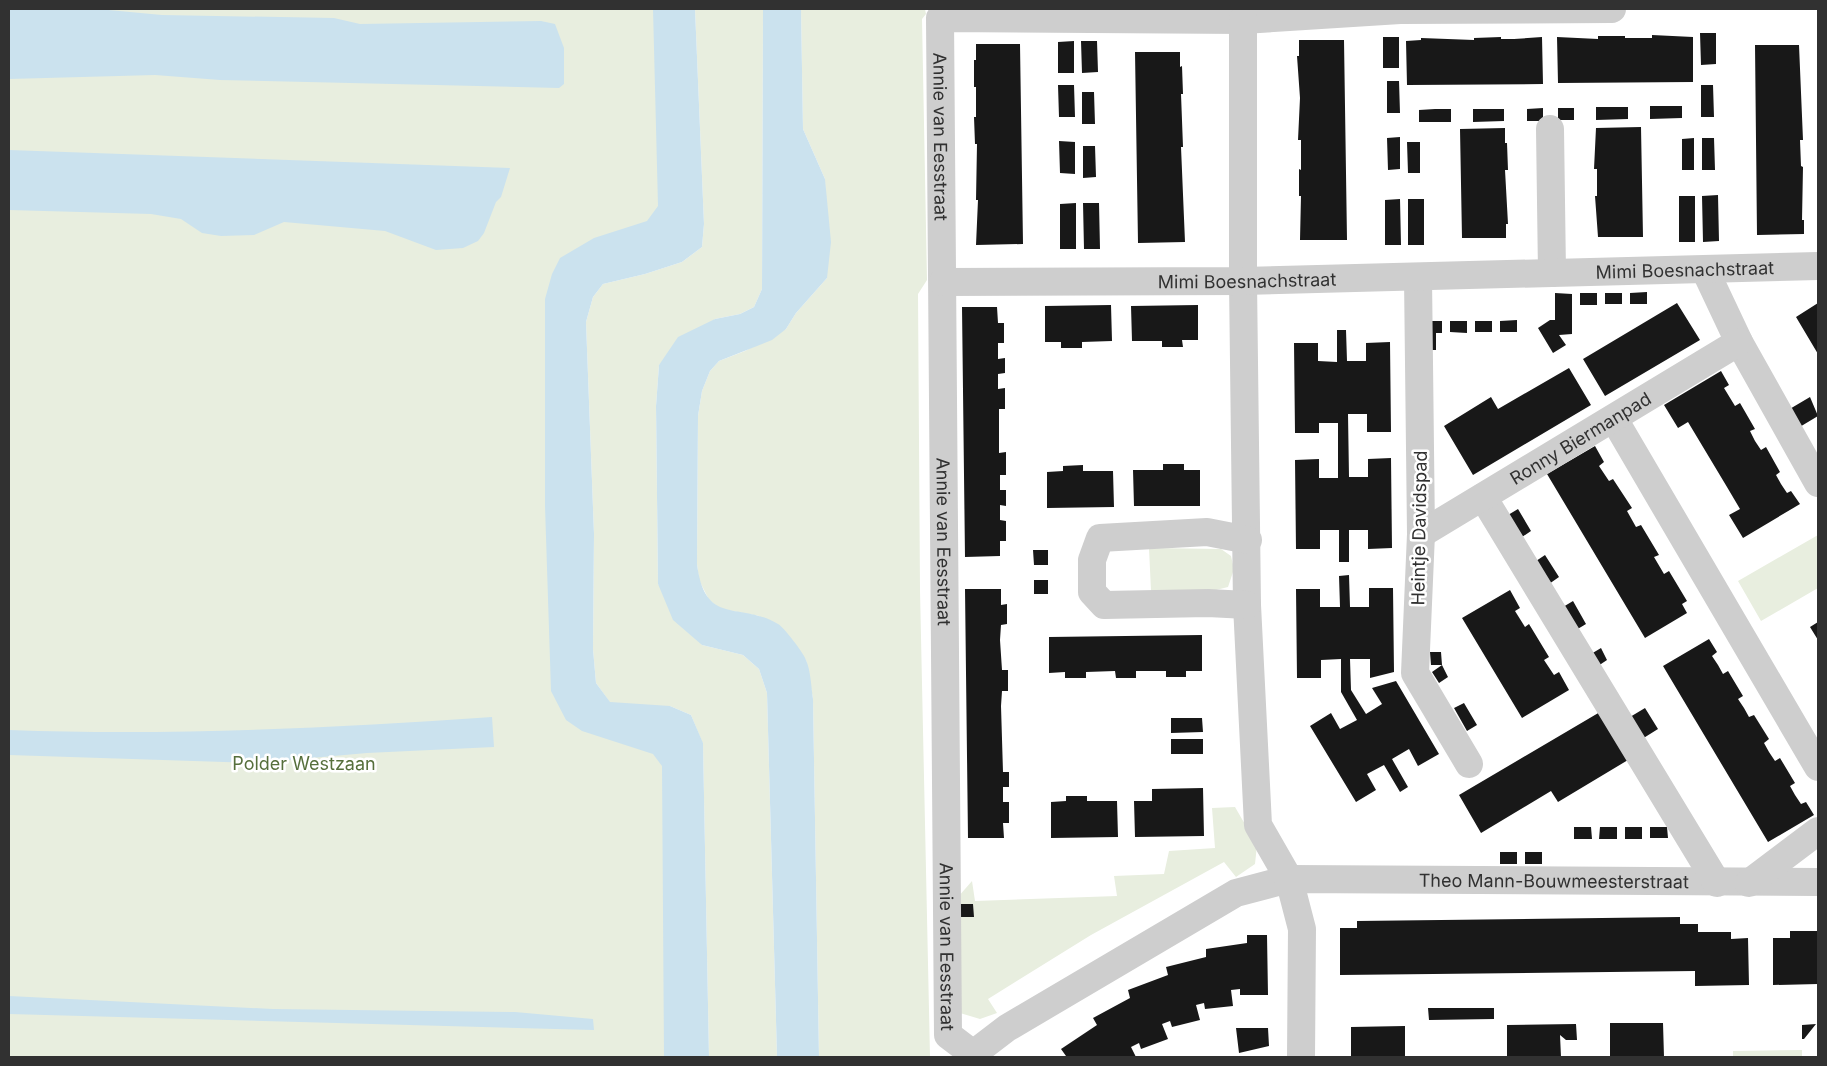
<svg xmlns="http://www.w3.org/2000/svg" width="1827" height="1066" font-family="Inter,sans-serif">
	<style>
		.green { fill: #e8eedf }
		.water { fill: #cbe2ee }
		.building { fill: #181818 }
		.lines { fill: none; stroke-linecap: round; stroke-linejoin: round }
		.minor { stroke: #cecece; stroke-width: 28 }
		.labels { text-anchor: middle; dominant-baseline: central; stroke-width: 5; stroke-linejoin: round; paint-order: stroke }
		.street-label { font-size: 18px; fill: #313131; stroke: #fff }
		.park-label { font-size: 18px; fill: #566f3c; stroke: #fff }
	</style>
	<rect width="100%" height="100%" fill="#fff"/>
	<!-- green -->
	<path class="green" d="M9 9H685V227L583 293 582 670 609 701 596 683 593 649 594 534 586 322 593 297 603 284 645 274 682 262 702 247 704 224 695 9H763L762 289 754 307 740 314 715 319 659 365 656 406 658 584 702 645 743 655 759 669 767 693 777 1057H709L703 744 691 715 670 706 662 710 704 1057H9Z
		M801 9H925L926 14 922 19 927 280 918 294 920 590 930 1057H819L813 699 806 660 759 616 721 609 709 600 699 580 697 564 698 416 702 391 710 371 719 361 745 351 786 329 796 313 827 278 825 179 803 129Z
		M1818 535V588L1761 621 1738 581Z
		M1149 548 1221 549 1231 556 1234 569 1228 587 1212 591H1151Z
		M1235 807 1257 845 1255 864 1236 877 1224 862 1091 935 988 999 997 1013 980 1019 960 1013 958 897 972 881 975 901 1117 896 1114 876 1164 874 1169 851 1215 848 1212 808Z
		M1802 1050V1057H1733V1051Z"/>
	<!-- water -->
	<path class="water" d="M9 9H98L162 15 334 18 360 24 541 21 555 24 564 48V84L559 88 220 80 155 75 9 79Z
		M653 9H695L704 224 702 247 682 262 645 274 603 284 593 297 586 322 594 534 593 649 596 683 610 702 670 706 691 715 703 743 709 1057H664L662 766 653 754 582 731 566 720 551 691 545 506V299L552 274 560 258 594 238 647 221 658 206Z
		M763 9H801L803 129 825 179 831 242 827 278 796 313 786 329 772 340 719 361 710 371 702 391 698 416 697 564C705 627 739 601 778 624 784 627 804 654 806 660 811 672 811 686 813 699L819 1057H777L767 693 759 669 743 655 702 645 673 620 658 584 656 406 659 365 678 337 715 319 740 314 754 307 762 289Z
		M9 150 510 168 501 197 496 202 484 233 478 241 463 248 436 250 385 231 284 222 254 235 221 236 202 233 181 219 151 214 9 210Z
		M492 717 494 747 367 753 255 763 9 755V730C170 736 331 728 492 717Z
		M9 996 273 1009 515 1012 593 1019 594 1030 9 1014Z"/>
	<!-- building -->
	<path class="building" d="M1700 33H1716V64L1701 65Z
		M1652 35 1693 37V82L1558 83 1557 37 1598 39V36H1625V38H1652Z
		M1383 37H1399V68H1383Z
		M1501 37V39H1514L1542 37 1543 84 1407 85 1406 41 1421 40V38L1474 40V38Z
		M1299 40H1344L1347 240H1300L1301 196H1299V169L1301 170V140H1298L1300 98 1297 56H1299Z
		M1074 41V73H1058V42Z
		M1081 41H1097L1098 72 1082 73Z
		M976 44H1020L1023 244 976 245 978 200H976L977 144H975L974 117H976V87H974V60H976Z
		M1755 45H1799L1803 140H1800L1801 166 1803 167 1802 220H1804V234L1757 235Z
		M1135 52H1180V67L1182 66 1183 94H1181L1183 147H1181L1185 242 1138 243Z
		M1387 81H1399L1400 113H1387Z
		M1058 85H1074L1075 117H1059Z
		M1701 85H1713L1714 117H1701Z
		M1082 92H1094L1095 124H1082Z
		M1650 106H1682V118L1650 119Z
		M1596 107H1628V119L1596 120Z
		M1543 108V121H1527V109Z
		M1558 108H1574V120H1558Z
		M1435 109H1451V122H1419V110Z
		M1473 109H1504V121L1473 122Z
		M1641 127 1643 237H1598L1595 196H1597V169H1594L1596 128Z
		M1505 128V143H1507L1508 170H1505L1508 224H1506V238H1462L1460 129Z
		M1400 137V169L1388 170 1387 138Z
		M1694 138V170H1682V139Z
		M1702 138H1714L1715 170H1702Z
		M1059 141 1075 142V174L1060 173Z
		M1407 142H1420V173H1408Z
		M1083 146H1095L1096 177 1083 178Z
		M1718 195 1719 241 1703 242 1702 196Z
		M1679 196H1695V242H1679Z
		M1400 199 1401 245H1385V200Z
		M1408 199H1424V245H1408Z
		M1076 203V249H1060V204Z
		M1083 203H1099L1100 249H1084Z
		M1647 292V304H1630V293Z
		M1555 293 1572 294V334L1559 335 1566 345 1553 353 1538 328 1550 320H1555Z
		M1580 293H1597V305H1580Z
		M1605 293H1622V304H1605Z
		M1677 303 1700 340 1605 396 1583 359Z
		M1818 303V354L1796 317Z
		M1111 305 1112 341 1082 342V348H1061V342H1045V306Z
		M1198 305V340H1182L1183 347H1162V341H1132L1131 306Z
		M962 307H997L998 323H1004V343H998V359L1005 358V373L998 374V389L1005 388V409H999V453L1006 452V475H1000V490H1006V506L1000 505V520L1006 521V541H1000V556L965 557Z
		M1517 320V332H1500V321Z
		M1425 321H1442V333H1436V350H1425Z
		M1450 321H1467V333L1450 332Z
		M1475 321H1492V332H1475Z
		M1337 330H1346L1347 361H1366V343L1390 342 1391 432H1367V414H1348L1349 477H1368V459L1391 458 1392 548 1368 549V530H1349V562H1339V530H1320V549H1296L1295 460 1319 459V478H1338V423H1319V433H1295L1294 343H1318V361L1337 362Z
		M1569 368 1591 405 1473 475 1444 426 1491 397 1498 409Z
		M1721 371 1729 385 1724 388 1735 406 1740 403 1755 429 1750 431 1755 441 1761 450 1766 447 1780 472 1776 475 1781 484 1787 493 1791 491 1800 504 1743 538 1729 515 1740 509 1727 487 1688 422 1678 428 1664 405Z
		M1810 397 1818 416 1798 428 1788 410Z
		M1595 446 1604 462 1599 466 1609 481 1613 479 1632 508 1627 511 1636 527 1641 525 1659 555 1654 557 1664 574 1669 571 1687 601 1682 604 1687 613 1645 638 1547 474Z
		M1163 464H1184V470H1200V506H1134L1133 470H1163Z
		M1083 465V471H1113L1114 507 1047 508V472L1063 471V466Z
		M1518 509 1531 531 1522 537 1508 515Z
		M1033 550H1048V565H1034Z
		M1545 555 1559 577 1549 584 1536 561Z
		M1349 575 1350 607H1369V588H1393L1394 672 1370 678V659H1350L1351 690 1366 714 1382 704 1372 688 1396 681 1439 754 1418 766 1409 749 1392 759 1408 787 1400 792 1384 765 1367 774 1376 790 1356 802 1310 726 1331 713 1340 729 1357 720 1341 692V659L1321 660V678H1297L1296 589H1320V607H1340L1339 576Z
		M1034 580H1048V594H1034Z
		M965 589H1001V605L1007 604V624L1001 625 1000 640 1002 670H1008V691H1002L1001 706 1003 772H1009V787H1003V802H1009V823H1003L1004 838H968Z
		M1510 590 1520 608 1515 611 1525 627 1529 624 1549 657 1544 660 1554 675 1559 672 1569 690 1522 718 1462 618Z
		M1573 601 1586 624 1576 630 1563 607Z
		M1818 622V640L1810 627Z
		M1202 635V671H1186V677H1166V671H1136V678H1116L1115 671 1086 672V678H1065V672L1049 673V637Z
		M1709 639 1717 652 1712 656 1718 665 1723 674 1728 671 1743 696 1738 699 1744 708 1749 717 1754 715 1769 739 1764 743 1769 752 1775 761 1780 758 1795 783 1790 786 1795 795 1801 804 1806 802 1814 815 1768 842 1663 666Z
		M1601 648 1607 660 1598 666 1591 654Z
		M1430 652H1441L1442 665 1448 677 1439 683 1432 672 1442 665H1431Z
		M1464 703 1477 725 1467 731 1454 708Z
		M1645 708 1658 729 1642 739 1630 717Z
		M1600 712 1628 760 1558 802 1551 791 1481 833 1459 795Z
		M1171 718H1202L1203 732 1171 733Z
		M1171 739H1203V754H1171Z
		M1203 788 1204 836 1135 837 1134 801H1152V789Z
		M1066 796H1087V801H1117L1118 837 1051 838V802L1066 801Z
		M1574 827H1591L1592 839H1574Z
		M1600 827H1617V839H1599Z
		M1625 827H1642V839H1625Z
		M1650 827H1667L1668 838H1650Z
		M1500 852H1517V864H1500Z
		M1525 852H1542V864H1525Z
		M953 904H973L974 917H953Z
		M1680 917V924H1698V932H1731V939L1748 938 1749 985 1695 986V971L1340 975V928H1357V921Z
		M1790 931H1818V984L1773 985V938H1790Z
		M1247 935H1267L1268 995H1240V989L1231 990 1233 1006 1205 1009 1204 1003 1196 1005 1200 1020 1172 1027 1170 1021 1162 1024 1168 1039 1141 1049 1139 1043 1131 1047 1136 1057H1064L1066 1056 1061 1049 1097 1025 1093 1018 1130 998 1128 990 1168 975 1166 967 1206 957V949L1247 943Z
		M1428 1008H1494V1019L1429 1020Z
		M1610 1023H1663L1664 1057H1610Z
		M1576 1024 1577 1040H1566L1560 1035 1561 1057H1507V1025Z
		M1816 1024 1804 1039H1802V1025Z
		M1405 1026V1057H1351V1027Z
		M1236 1028H1268L1269 1046 1239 1053Z"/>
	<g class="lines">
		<!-- minor -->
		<g class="minor">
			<path id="s1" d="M1612 9 1400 10 1243 20 940 18 948 1035 973 1054 1007 1028 1236 893 1289 879 1818 882"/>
			<path d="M1243 20V281L1247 605 1258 825 1289 879 1302 929 1301 1057"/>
			<path d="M1550 129 1552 273"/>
			<path d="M1705 270 1739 342 1818 483"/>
			<path d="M1418 277 1421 534 1415 673 1469 764"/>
			<path id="s2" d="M943 282 1243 281 1818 266"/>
			<path d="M1614 419 1818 767"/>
			<path d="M1483 497 1717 883"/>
			<path id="s3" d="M1421 534 1739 342"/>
			<path d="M1247 605 1208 603 1104 605 1092 592V560L1100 538 1207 532 1248 540"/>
			<path d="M1749 883 1818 831"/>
		</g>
	</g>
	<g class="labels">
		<!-- street labels -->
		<g class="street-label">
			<text stroke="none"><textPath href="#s1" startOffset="791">Annie van Eesstraat</textPath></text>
			<text stroke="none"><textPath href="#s2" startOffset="742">Mimi Boesnachstraat</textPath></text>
			<text stroke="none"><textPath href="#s2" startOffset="304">Mimi Boesnachstraat</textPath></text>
			<text stroke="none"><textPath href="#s3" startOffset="186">Ronny Biermanpad</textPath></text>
			<text transform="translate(1419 528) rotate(-89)">Heintje Davidspad</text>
			<text stroke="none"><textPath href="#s1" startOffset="1196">Annie van Eesstraat</textPath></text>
			<text stroke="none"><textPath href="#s1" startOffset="2349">Theo Mann-Bouwmeesterstraat</textPath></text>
			<text stroke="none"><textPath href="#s1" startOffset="1601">Annie van Eesstraat</textPath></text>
		</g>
		<!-- park labels -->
		<g class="park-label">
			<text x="304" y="763">Polder Westzaan</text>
		</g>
	</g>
	<!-- border -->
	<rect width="1827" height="1066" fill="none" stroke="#313131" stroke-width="20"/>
</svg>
